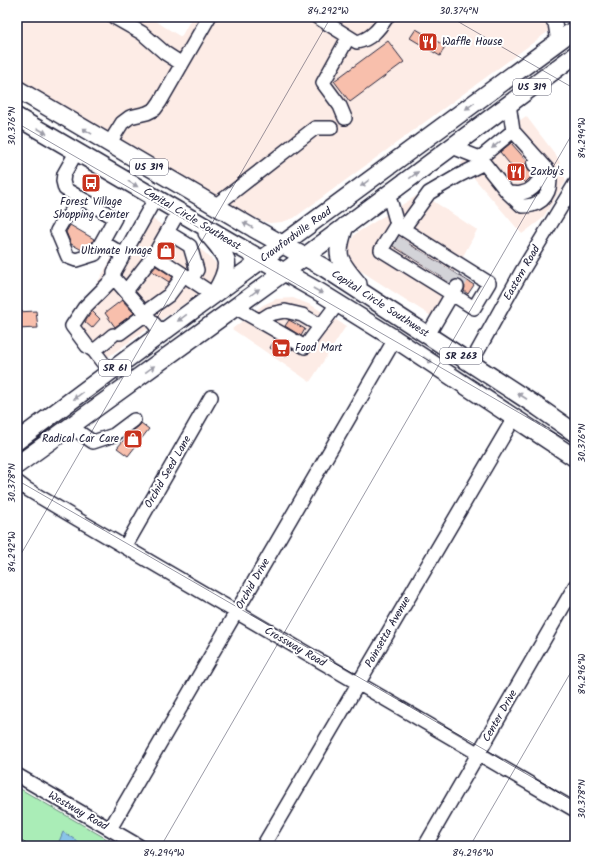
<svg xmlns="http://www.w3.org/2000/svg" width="592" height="863" font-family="Kalam,sans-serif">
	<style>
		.built { fill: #fdece6 }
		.green { fill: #aaedb7; stroke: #668879 }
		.water { fill: #89c3e8; stroke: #6083a3 }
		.building { fill: #f8bfac; stroke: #22223b }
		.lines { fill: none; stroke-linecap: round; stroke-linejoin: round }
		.minor-tunnel { stroke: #d3d3d8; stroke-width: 13; stroke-dasharray: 13 6; stroke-linecap: butt }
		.minor-casing { stroke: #22223b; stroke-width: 16 }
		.major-casing { stroke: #22223b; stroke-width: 20 }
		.minor { stroke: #fff; stroke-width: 13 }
		.major { stroke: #fff; stroke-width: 17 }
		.oneway { fill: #9c9ca7 }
		.ticks { fill: none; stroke: #22223b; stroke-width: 1; stroke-opacity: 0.45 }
		.labels { text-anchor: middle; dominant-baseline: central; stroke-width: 4; stroke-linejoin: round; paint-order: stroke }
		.shield { fill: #fff; stroke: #646476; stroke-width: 1 }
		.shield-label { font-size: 10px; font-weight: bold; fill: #22223b }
		.poi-label { font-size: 11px; fill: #22223b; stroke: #fff; text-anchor: start }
		.street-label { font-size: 11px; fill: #22223b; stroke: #fff }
		.neatline { fill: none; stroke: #22223b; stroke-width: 1.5 }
		.ticks-label { font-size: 10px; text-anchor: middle; fill: #22223b }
	</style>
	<rect width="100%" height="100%" fill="#fff"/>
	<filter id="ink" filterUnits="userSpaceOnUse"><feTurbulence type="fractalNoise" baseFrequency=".025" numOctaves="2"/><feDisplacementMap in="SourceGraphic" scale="8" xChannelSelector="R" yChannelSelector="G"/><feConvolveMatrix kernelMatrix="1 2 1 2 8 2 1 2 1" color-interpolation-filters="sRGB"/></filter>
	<g filter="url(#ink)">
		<!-- built -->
		<path class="built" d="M17 17H149L181 37 192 17H568L294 218 282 222 270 223 262 221 253 217 17 78Z
			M526 116 558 158 566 181 542 219 522 234 461 163Z
			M421 193 477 230 431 316 358 269 350 258 348 246 355 234Z
			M140 211 204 252 220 267V269L206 289 159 321 95 366 68 332Z
			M293 298 311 305 346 326 310 382 232 329 263 305 276 299Z"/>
		<!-- green -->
		<path class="green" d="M17 787 119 846H17Z"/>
		<!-- water -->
		<path class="water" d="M63 832 77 841 81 846H51L58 844Z"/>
		<!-- building -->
		<path class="building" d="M416 29 445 46 440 56 410 38Z
			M388 41 404 62 350 102 334 81Z
			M511 143 527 161 526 164 527 168 532 176 525 183 500 152Z
			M70 225 94 239 90 247 82 250 71 244 66 232Z
			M398 237 474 285 468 294 464 291 465 287 464 284 461 280 457 279 454 280 450 282 393 246Z
			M156 266 173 277 169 282 152 271Z
			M122 300 134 313 115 327 105 313Z
			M36 311 38 328 17 329V312Z
			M92 311 100 319 92 328 85 322Z
			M289 320 305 329 301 336 285 326Z
			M275 339 293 349 292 350 290 349 286 357 270 348Z
			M141 423 149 429 128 456 117 448 129 434 139 426Z"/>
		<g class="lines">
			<!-- minor-tunnel -->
			<path class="minor-tunnel" d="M399 249 404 240
				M408 255 413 247
				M419 262 424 253
				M429 269 434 260
				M439 275 444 266
				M449 282 455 273
				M457 287 462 278"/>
			<!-- minor casing -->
			<g class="minor-casing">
				<path id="minor" d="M114 17 142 33 165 53 182 64
					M317 17 357 42C371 39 379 29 387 17
					M550 17 555 23 558 42
					M345 118 340 106 323 83 348 38
					M109 144 122 123 130 117 147 113 155 109 160 102 209 17
					M452 147 480 158 508 193 522 206C525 206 529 206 532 205 548 201 553 185 548 170L513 131 509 104
					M77 151 64 174 63 181 65 189 115 218 95 254 76 260 68 257 57 231 64 219 69 215 80 198
					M480 158 513 131
					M508 193C513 193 517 194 521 193 531 192 538 183 542 175L534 164
					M386 196 391 203 397 224
					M156 197 114 272V278L162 333
					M215 206 315 128H331
					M403 229 429 193 458 176 484 163
					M167 232 190 246 197 270 191 280
					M102 242 124 255
					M154 255 214 295
					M126 291 154 255 179 211
					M235 307 305 347 338 303
					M144 313 169 295 184 275
					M259 321 270 314 285 311 302 315 321 326
					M120 333 146 314
					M428 335 452 294 381 250 397 224 403 229 489 283 474 308 452 294 457 287
					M94 351 113 335
					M471 363 522 271 575 184
					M110 372 94 351 87 346 72 326 84 308 114 278
					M70 426 93 442 114 435 134 420
					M17 482 25 488 77 519 575 810
					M125 547 211 397
					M17 775 139 846
					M110 829 395 339
					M263 846 514 418
					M425 846 575 586"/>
			</g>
			<!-- major casing -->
			<g class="major-casing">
				<path id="major" d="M17 89 253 228 323 267 538 407 575 433
					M17 117 236 245 321 293 395 339 575 458
					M345 226C334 257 338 260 358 284
					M207 233C229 258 233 263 216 292
					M17 441 162 333 575 29
					M17 465 284 272 575 55"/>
			</g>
			<!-- minor -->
			<use href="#minor" class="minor"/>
			<!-- major -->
			<use href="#major" class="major"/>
		</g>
		<!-- one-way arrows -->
		<defs><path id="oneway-solid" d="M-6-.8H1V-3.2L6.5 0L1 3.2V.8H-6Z"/></defs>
		<g class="oneway">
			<use href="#oneway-solid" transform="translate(470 106) rotate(144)"/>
			<use href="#oneway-solid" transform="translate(42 131) rotate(30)"/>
			<use href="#oneway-solid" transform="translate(87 131) rotate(-149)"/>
			<use href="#oneway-solid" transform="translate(496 145) rotate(141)"/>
			<use href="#oneway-solid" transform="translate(414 175) rotate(-37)"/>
			<use href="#oneway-solid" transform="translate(365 183) rotate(143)"/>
			<use href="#oneway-solid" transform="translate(133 184) rotate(30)"/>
			<use href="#oneway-solid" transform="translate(248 225) rotate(-150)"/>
			<use href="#oneway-solid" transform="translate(318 291) rotate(30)"/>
			<use href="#oneway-solid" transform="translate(255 292) rotate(-36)"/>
			<use href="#oneway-solid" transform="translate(182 318) rotate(144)"/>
			<use href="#oneway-solid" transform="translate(428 360) rotate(33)"/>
			<use href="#oneway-solid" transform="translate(150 369) rotate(-36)"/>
			<use href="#oneway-solid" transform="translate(78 396) rotate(143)"/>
			<use href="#oneway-solid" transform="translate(522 396) rotate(-147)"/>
		</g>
	</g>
	<!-- ticks -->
	<path class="ticks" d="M450 17 575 89M17 25 22 17M17 123 575 445M17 480 575 802M17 561 331 17M17 836 34 846M161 846 575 129M470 846 575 665"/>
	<!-- icons -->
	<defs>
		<g id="restaurant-square" transform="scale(1)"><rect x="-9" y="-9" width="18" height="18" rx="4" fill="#c8321e" stroke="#fff"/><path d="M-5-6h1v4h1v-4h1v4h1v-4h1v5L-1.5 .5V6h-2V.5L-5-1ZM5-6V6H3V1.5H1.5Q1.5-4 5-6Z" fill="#fff"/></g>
		<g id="bus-square" transform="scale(1)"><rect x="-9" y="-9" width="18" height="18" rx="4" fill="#c8321e" stroke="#fff"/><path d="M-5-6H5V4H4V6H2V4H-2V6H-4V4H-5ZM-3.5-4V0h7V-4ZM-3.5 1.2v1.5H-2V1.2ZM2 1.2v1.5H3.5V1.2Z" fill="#fff"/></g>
		<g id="shop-square" transform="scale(1)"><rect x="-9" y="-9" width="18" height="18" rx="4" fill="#c8321e" stroke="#fff"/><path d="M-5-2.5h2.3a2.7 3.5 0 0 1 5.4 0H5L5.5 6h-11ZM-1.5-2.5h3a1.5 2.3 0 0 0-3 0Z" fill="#fff"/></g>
		<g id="supermarket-square" transform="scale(1)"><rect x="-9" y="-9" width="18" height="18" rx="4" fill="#c8321e" stroke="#fff"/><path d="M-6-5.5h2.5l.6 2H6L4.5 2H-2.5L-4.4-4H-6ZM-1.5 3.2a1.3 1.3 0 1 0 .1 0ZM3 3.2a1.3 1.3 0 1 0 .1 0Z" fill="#fff"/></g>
	</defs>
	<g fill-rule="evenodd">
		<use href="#restaurant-square" x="428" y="42"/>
		<use href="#restaurant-square" x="516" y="172"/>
		<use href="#bus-square" x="91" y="183"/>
		<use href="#shop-square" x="166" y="251"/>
		<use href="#supermarket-square" x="281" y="348"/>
		<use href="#shop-square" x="133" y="439"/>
	</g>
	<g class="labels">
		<!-- shield labels -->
		<g class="shield">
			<rect x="513" y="79" width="38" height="16" rx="3"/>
			<rect x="130" y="159" width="38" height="16" rx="3"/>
			<rect x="440" y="348" width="42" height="16" rx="3"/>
			<rect x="99" y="360" width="32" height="16" rx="3"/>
		</g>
		<g class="shield-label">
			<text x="532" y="87">US 319</text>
			<text x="149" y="167">US 319</text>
			<text x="461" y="356">SR 263</text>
			<text x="115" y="368">SR 61</text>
		</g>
		<!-- poi labels -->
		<g class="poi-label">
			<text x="442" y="42">Waffle House</text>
			<text x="530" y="172">Zaxby's</text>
			<text x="91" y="202" text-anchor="middle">Forest Village<tspan x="91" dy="13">Shopping Center</tspan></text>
			<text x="152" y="251" text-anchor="end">Ultimate Image</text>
			<text x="295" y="348">Food Mart</text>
			<text x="119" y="439" text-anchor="end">Radical Car Care</text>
		</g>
		<!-- street labels -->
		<g class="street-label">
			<text transform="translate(192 219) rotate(31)">Capital Circle Southeast</text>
			<text transform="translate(296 235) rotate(-36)">Crawfordville Road</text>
			<text transform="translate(522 273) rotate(-60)">Eastern Road</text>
			<text transform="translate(380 304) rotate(33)">Capital Circle Southwest</text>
			<text transform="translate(168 472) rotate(-60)">Orchid Seed Lane</text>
			<text transform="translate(253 584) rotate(-60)">Orchid Drive</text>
			<text transform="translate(388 632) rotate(-60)">Poinsetta Avenue</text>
			<text transform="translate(295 647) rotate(30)">Crossway Road</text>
			<text transform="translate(500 716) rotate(-60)">Center Drive</text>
			<text transform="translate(78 811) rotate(30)">Westway Road</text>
		</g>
	</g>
	<!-- margin -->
	<rect width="592" height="863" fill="none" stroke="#fff" stroke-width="44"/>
	<rect x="22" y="22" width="548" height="819" class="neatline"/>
	<g class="ticks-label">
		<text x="328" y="14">84.292°W</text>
		<text x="459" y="14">30.374°N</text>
		<text transform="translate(11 126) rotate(-90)" y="4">30.376°N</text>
		<text transform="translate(581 138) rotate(-90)" y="4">84.294°W</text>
		<text transform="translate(581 443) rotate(-90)" y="4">30.376°N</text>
		<text transform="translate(11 483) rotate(-90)" y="4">30.378°N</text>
		<text transform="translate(11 552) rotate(-90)" y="4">84.292°W</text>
		<text transform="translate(581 674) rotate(-90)" y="4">84.296°W</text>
		<text transform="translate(581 799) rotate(-90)" y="4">30.378°N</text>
		<text x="164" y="856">84.294°W</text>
		<text x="473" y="856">84.296°W</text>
	</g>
</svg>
